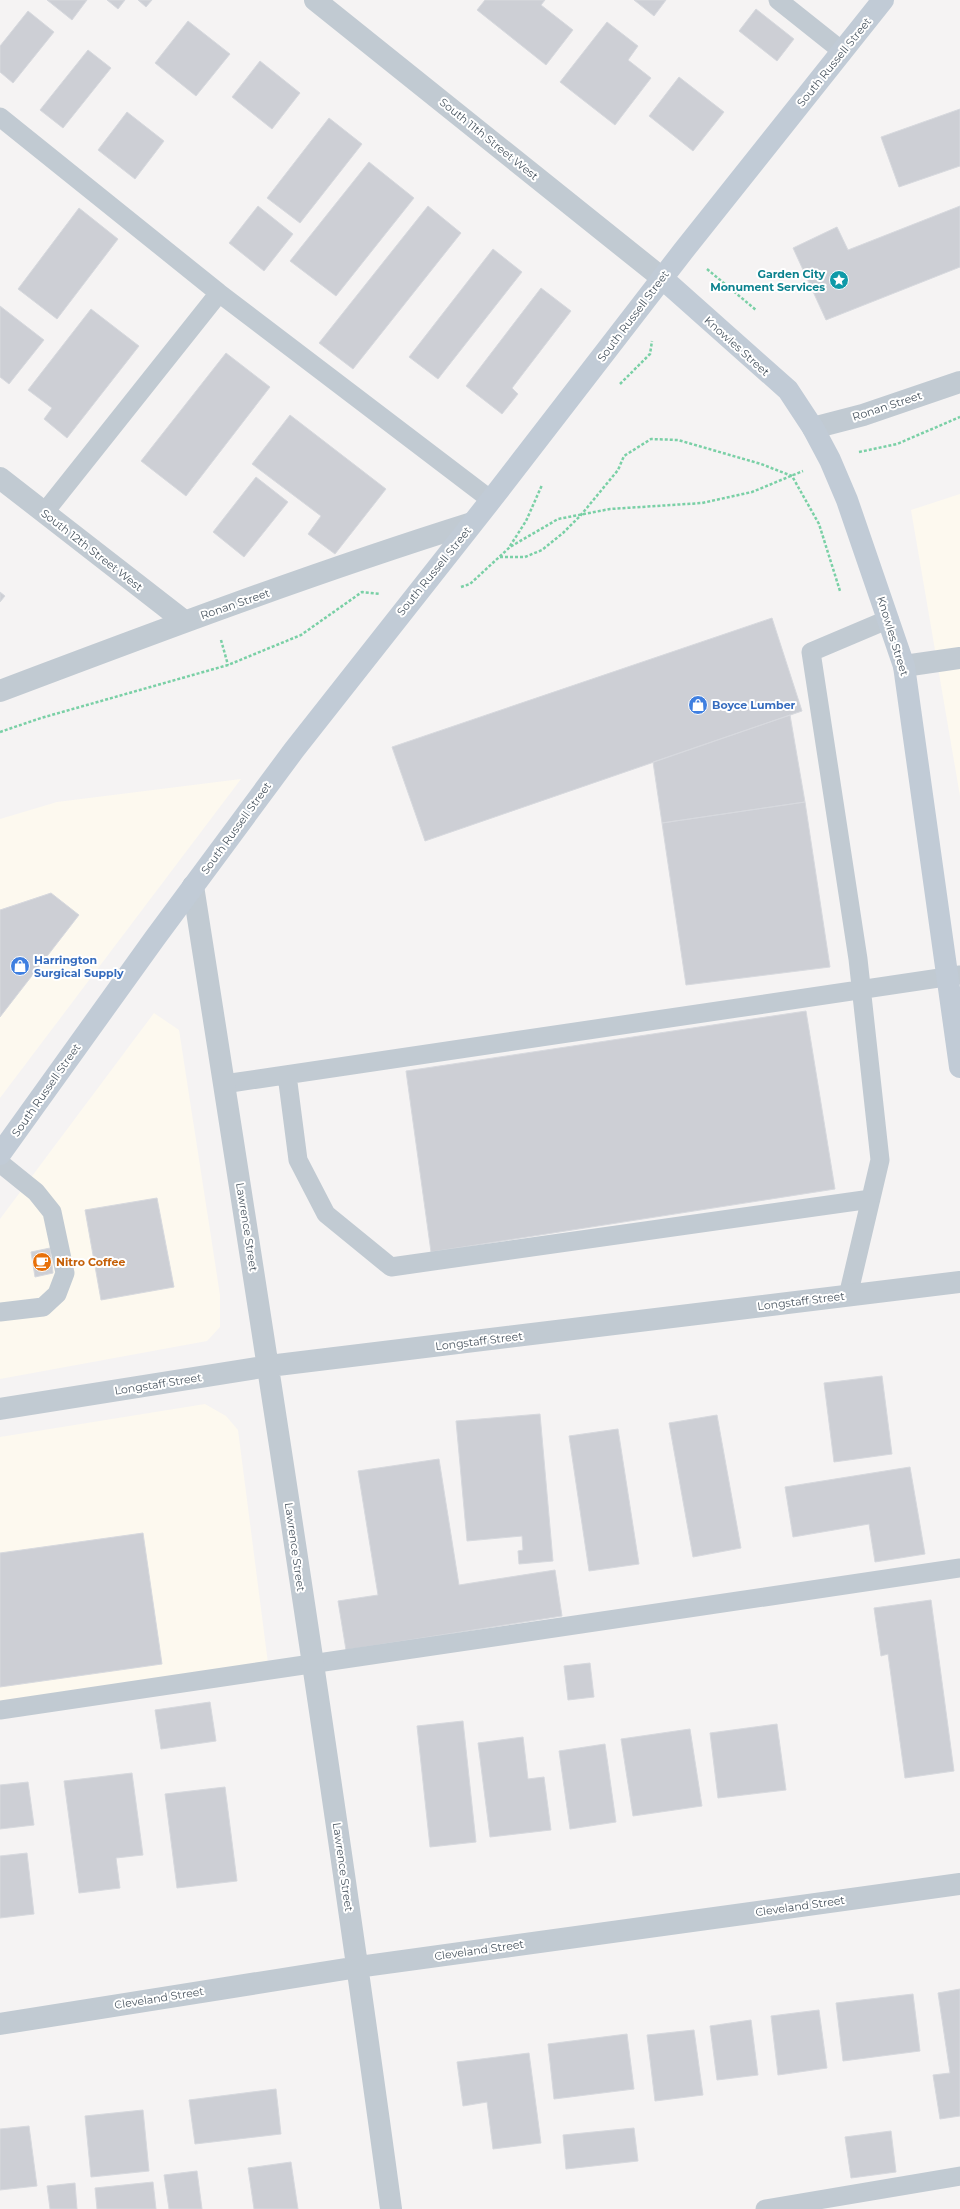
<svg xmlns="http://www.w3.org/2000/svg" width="960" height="2209" font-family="Montserrat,sans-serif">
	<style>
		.commercial { fill: #fdf9ef }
		.building { fill: #cdcfd5; stroke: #d7d9de }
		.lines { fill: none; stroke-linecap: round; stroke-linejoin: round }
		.path { stroke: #7ad0a6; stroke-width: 2.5; stroke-dasharray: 3 2; stroke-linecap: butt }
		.lane { stroke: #c1cad2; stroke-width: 19 }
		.street { stroke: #c1cad2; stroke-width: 22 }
		.secondary { stroke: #c1cbd6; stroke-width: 22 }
		.labels { text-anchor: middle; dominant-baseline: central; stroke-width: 4; stroke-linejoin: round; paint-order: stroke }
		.street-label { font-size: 11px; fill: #4a5661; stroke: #fff }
		.culture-label { font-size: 11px; font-weight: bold; fill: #0d838f; stroke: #fff; text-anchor: end }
		.shop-label { font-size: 11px; font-weight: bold; fill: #366cbe; stroke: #fff; text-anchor: start }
		.food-label { font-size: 11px; font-weight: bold; fill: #c56008; stroke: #fff; text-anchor: start }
	</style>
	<rect width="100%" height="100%" fill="#f5f3f3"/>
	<!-- commercial -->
	<path class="commercial" d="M960 494V796L911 510Z
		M241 779 0 1098V1099V819L57 802Z
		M154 1013 179 1030 220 1295V1327L207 1341 0 1379V1219Z
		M205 1404 226 1416 238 1430 269 1671 0 1710V1437Z"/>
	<!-- building -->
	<path class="building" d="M47 0H87L72 20Z
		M107 0H125L118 9Z
		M138 0H152L146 7Z
		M485 0H545L541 5 573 30 546 65 477 10Z
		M634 0H666L654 16Z
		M756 9 794 39 777 61 739 31Z
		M28 11 54 32 13 83 0 72V46Z
		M188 21 230 54 196 96 155 63Z
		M607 22 638 46 628 60 651 78 615 125 560 82Z
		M88 50 111 68 63 128 40 110Z
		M260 61 300 93 272 129 232 97Z
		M679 77 724 112 693 151 649 116Z
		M960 109V166L899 187 881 137Z
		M127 112 164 141 135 179 98 150Z
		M329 118 362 144 300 223 267 198Z
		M369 162 414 198 336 296 290 261Z
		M258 206 293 234 264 271 229 243Z
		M428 206 461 233 353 369 319 343Z
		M960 206V267L826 320 793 248 837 227 848 250Z
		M79 208 118 239 57 319 18 289Z
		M493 249 522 272 438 379 409 357Z
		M541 288 571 311 512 388 518 394 502 414 466 386Z
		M0 306 44 340 9 384 0 377Z
		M91 309 139 346 67 438 44 419 52 408 28 390Z
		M226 353 270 387 186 496 141 461Z
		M290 415 386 489 335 554 308 534 321 516 252 464Z
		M256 477 288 502 244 557 213 532Z
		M0 592 5 596 0 602Z
		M772 618 802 711 425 841 392 747Z
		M790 715 805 802 662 823 653 762Z
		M805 802 830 967 686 985 662 823Z
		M51 893 79 915 0 1017V910Z
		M806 1011 835 1189 431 1252 406 1071Z
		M157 1198 174 1287 101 1300 85 1210Z
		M50 1248 53 1273 35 1277 31 1252Z
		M882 1376 892 1454 834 1462 824 1383Z
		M540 1414 553 1561 519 1564 518 1551 523 1550 522 1536 467 1541 456 1421Z
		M717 1415 741 1548 693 1557 669 1423Z
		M618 1429 639 1564 589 1571 569 1436Z
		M439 1459 459 1585 555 1570 562 1616 346 1650 338 1601 378 1595 358 1471Z
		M910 1467 925 1554 875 1562 869 1524 793 1537 785 1487Z
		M143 1533 162 1664 0 1687V1553Z
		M931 1600 954 1771 905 1778 888 1654 881 1656 874 1608Z
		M590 1663 594 1697 568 1700 564 1666Z
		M210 1702 216 1741 161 1749 155 1710Z
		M463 1721 476 1842 430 1847 417 1726Z
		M777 1724 786 1790 718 1798 710 1733Z
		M690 1729 702 1806 633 1816 621 1739Z
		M523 1737 528 1779 544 1777 551 1830 490 1837 478 1743Z
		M605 1744 616 1822 570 1829 559 1751Z
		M132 1773 143 1855 116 1858 120 1888 79 1893 64 1781Z
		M28 1782 34 1825 0 1829V1785Z
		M225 1787 237 1881 177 1888 165 1794Z
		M27 1853 34 1914 0 1918V1856Z
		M960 1989V2116L940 2119 933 2075 950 2073 938 1993Z
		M913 1994 920 2051 843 2061 836 2003Z
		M819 2010 827 2068 778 2075 771 2016Z
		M751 2020 758 2075 717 2080 710 2026Z
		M694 2030 703 2095 655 2101 647 2035Z
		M627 2034 634 2089 554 2099 548 2044Z
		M529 2053 541 2143 493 2149 487 2102 463 2106 457 2062Z
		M276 2089 281 2134 195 2144 189 2100Z
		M143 2110 149 2171 91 2177 85 2116Z
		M29 2126 37 2186 0 2190V2129Z
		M634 2128 638 2161 566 2169 563 2135Z
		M891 2131 896 2172 851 2178 845 2137Z
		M291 2162 298 2209H254L248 2168Z
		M197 2171 202 2209H169L164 2175Z
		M153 2182 156 2209H97L95 2188Z
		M75 2183 77 2209H50L47 2186Z"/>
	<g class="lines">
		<!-- path -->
		<path class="path" d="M707 269 756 310
			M620 384 650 354 652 341
			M859 452 897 444 960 417
			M510 546 526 521 542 485
			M500 557H525L542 550 563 533 581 515 618 470 624 456 651 439 678 440 761 464 792 476 819 524 840 591
			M461 587 470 584 510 547 558 519 610 509 702 503 752 492 803 471
			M221 640 228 665
			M0 732 41 718 228 665 301 635 362 592 380 594"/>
		<!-- lane -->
		<path class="lane" d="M778 0 842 51
			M0 117 219 293 491 500
			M44 513 219 293
			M287 1075 298 1160 326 1214 391 1267 871 1199
			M224 1084 960 975
			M0 1163 36 1192 52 1212 65 1273 57 1294 43 1307 0 1312
			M848 1296 880 1160 858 959 811 652 889 619
			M0 1710 960 1568
			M765 2209 960 2176"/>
		<!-- street -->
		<path class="street" d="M315 0 662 278
			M813 428 863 415 960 382
			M0 478 184 621
			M904 666 960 658
			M0 691C156 632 313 573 472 523
			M193 886C262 1326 331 1767 391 2209
			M0 1409 269 1366 960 1282
			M0 2024 358 1967 960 1884"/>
		<!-- secondary -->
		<path class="secondary" d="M662 278 788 390 813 428 830 460 847 500 904 666 960 1067
			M0 1154 155 938 294 750 491 500 684 250 883 0"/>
	</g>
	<!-- icons -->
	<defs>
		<g id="sight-disc" transform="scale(1)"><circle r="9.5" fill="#0f9aa8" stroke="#fff"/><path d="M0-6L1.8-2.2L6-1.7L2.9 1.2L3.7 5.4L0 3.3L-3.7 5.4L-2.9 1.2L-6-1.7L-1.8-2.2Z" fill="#fff"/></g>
		<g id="shop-disc" transform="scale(1)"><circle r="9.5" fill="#3f7fe0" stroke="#fff"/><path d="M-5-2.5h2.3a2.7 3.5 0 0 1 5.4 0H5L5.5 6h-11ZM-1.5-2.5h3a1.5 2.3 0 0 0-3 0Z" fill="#fff"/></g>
		<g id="cafe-disc" transform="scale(1)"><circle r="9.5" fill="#e8710a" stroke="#fff"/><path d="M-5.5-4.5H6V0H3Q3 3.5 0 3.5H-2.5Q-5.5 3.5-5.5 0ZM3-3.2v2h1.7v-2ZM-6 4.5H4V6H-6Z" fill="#fff"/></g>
	</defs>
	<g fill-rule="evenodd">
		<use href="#sight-disc" x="839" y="280"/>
		<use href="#shop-disc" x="698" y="705"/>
		<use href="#shop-disc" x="20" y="966"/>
		<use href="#cafe-disc" x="42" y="1262"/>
	</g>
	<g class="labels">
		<!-- street labels -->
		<g class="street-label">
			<text transform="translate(834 62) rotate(-51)">South Russell Street</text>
			<text transform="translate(489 139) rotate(39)">South 11th Street West</text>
			<text transform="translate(633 316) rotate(-53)">South Russell Street</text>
			<text transform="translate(737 346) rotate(42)">Knowles Street</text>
			<text transform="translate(887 406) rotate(-18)">Ronan Street</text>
			<text transform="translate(92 550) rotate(38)">South 12th Street West</text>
			<text transform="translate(434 571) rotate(-51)">South Russell Street</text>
			<text transform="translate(235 604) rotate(-19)">Ronan Street</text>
			<text transform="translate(893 636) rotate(73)">Knowles Street</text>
			<text transform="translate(236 828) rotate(-54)">South Russell Street</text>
			<text transform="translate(46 1090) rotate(-55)">South Russell Street</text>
			<text transform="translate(247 1227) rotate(81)">Lawrence Street</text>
			<text transform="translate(801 1301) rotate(-7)">Longstaff Street</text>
			<text transform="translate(479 1341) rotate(-7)">Longstaff Street</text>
			<text transform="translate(158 1384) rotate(-9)">Longstaff Street</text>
			<text transform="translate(295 1547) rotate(82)">Lawrence Street</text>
			<text transform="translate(343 1867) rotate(82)">Lawrence Street</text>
			<text transform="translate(800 1906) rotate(-8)">Cleveland Street</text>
			<text transform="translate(479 1950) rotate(-8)">Cleveland Street</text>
			<text transform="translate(159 1998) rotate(-9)">Cleveland Street</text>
		</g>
		<!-- culture labels -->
		<g class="culture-label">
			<text x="825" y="274">Garden City<tspan x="825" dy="13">Monument Services</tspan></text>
		</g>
		<!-- shop labels -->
		<g class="shop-label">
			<text x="712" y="705">Boyce Lumber</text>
			<text x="34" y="960">Harrington<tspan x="34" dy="13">Surgical Supply</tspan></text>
		</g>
		<!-- food labels -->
		<g class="food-label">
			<text x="56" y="1262">Nitro Coffee</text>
		</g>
	</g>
</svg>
